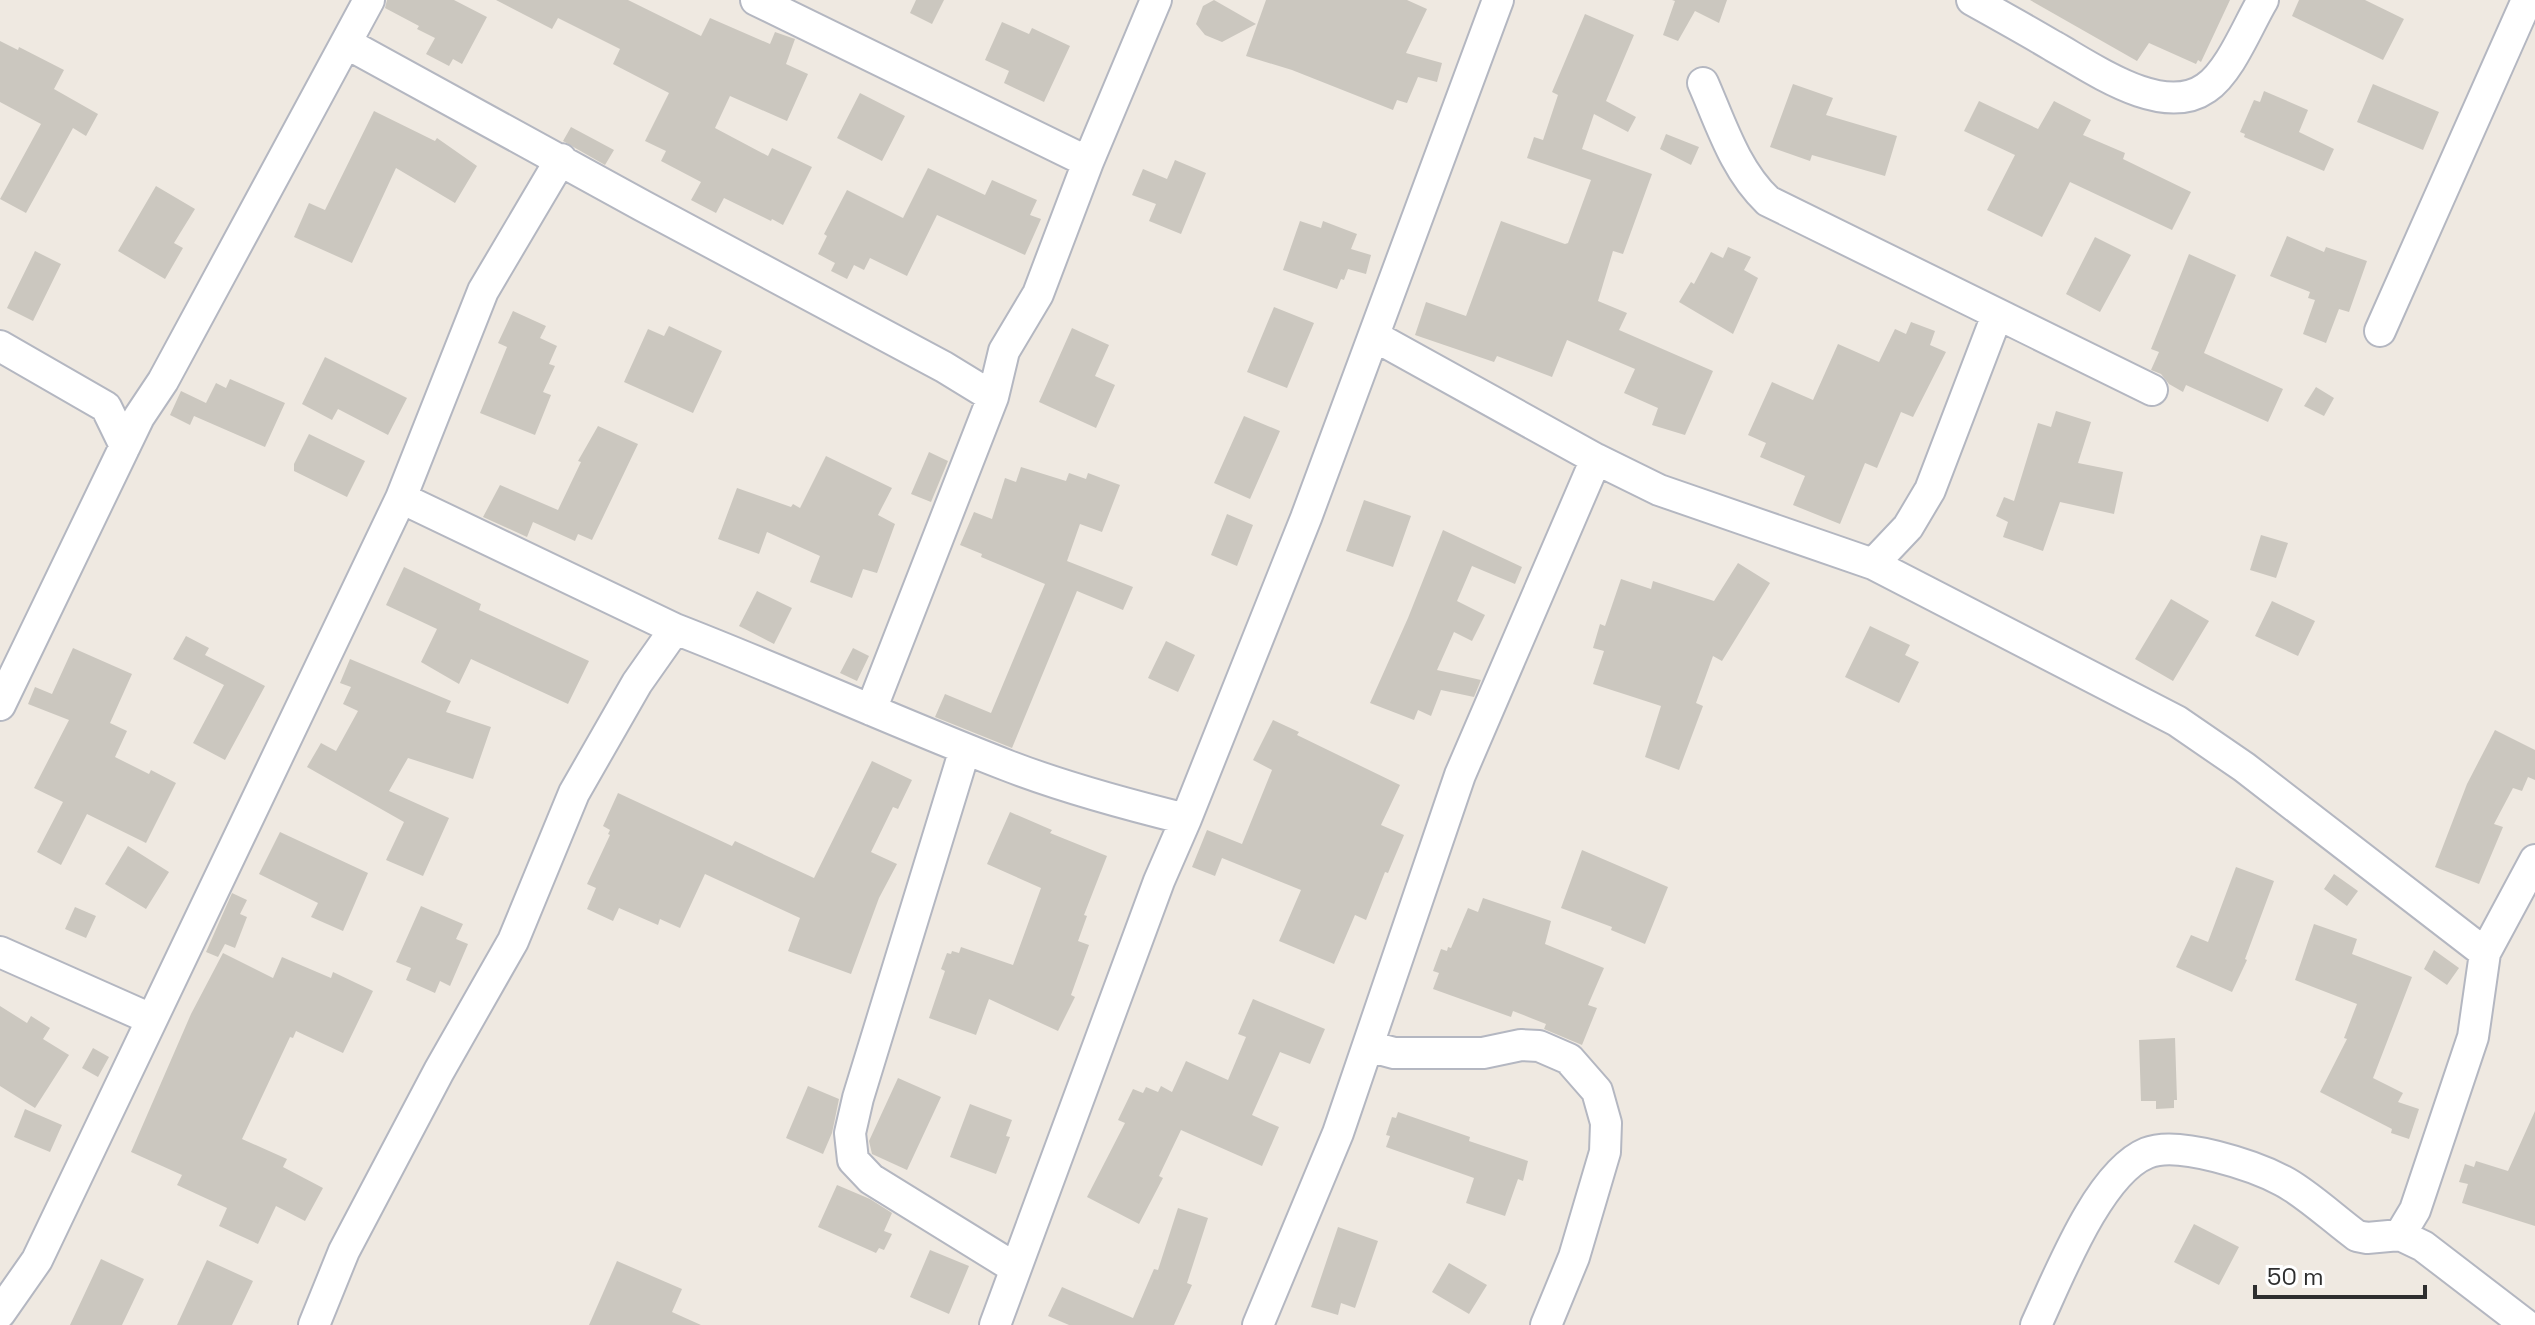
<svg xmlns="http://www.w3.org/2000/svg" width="2535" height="1325" font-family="'Space Grotesk',sans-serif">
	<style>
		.building { fill: #cbc7bf }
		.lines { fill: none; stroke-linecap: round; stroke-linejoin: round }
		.minor-casing { stroke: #b4b7c1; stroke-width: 34 }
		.minor { stroke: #fff; stroke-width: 30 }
	</style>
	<rect width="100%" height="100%" fill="#efe9e1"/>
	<!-- building -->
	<path class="building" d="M387 0H454L487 17 462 64 453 59 449 66 426 54 435 38 417 29 419 26 385 8Z
		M496 0H628L701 36 710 18 770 44 775 32 795 39 786 64 808 74 787 121 730 96 715 128 768 156 772 148 812 167 783 225 772 219 771 221 724 198 716 213 691 200 701 182 661 161 666 151 645 141 669 93 613 64 620 49 558 18 552 29Z
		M916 0H944L932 24 910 13Z
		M1214 0 1256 24 1222 42 1205 35 1196 24 1203 6Z
		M1266 0H1407L1427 9 1406 53 1442 63 1437 82 1418 77 1407 103 1397 100 1393 110 1292 70 1246 56Z
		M1672 0H1727L1719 23 1695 11 1678 41 1663 35 1675 1Z
		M2030 0H2230L2201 62 2198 60 2196 64 2149 43 2137 61Z
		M2299 0H2365L2404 19 2383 60 2292 16Z
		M1585 14 1634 35 1606 101 1636 117 1628 132 1594 114 1582 149 1652 174 1623 254 1613 251 1598 301 1627 313 1619 330 1713 371 1685 435 1652 425 1658 408 1624 393 1635 369 1567 340 1552 377 1497 356 1494 362 1415 335 1426 302 1466 316 1501 221 1565 244 1568 243 1591 180 1527 158 1534 137 1543 140 1558 95 1552 92Z
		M1002 22 1029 34 1032 28 1070 46 1044 102 1004 83 1009 71 985 60Z
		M0 41 18 50 19 47 64 70 54 89 98 114 86 136 73 128 26 213 0 199 41 124 0 102Z
		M1793 84 1833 98 1826 115 1897 136 1885 176 1812 155 1810 161 1770 147Z
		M2373 84 2439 112 2423 150 2357 122Z
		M2264 91 2308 110 2299 132 2334 149 2324 171 2244 137 2245 134 2240 132 2254 100 2260 102Z
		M860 93 905 116 882 161 837 138Z
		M1979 101 2038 129 2054 101 2091 120 2083 135 2125 153 2123 159 2191 192 2172 230 2070 182 2042 237 1987 210 2015 155 1964 131Z
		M374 111 435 141 437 138 477 166 455 203 396 168 352 263 294 237 309 203 325 210Z
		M571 127 614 150 605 165 563 141Z
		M1666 134 1699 147 1691 165 1660 149Z
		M1175 160 1206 173 1181 234 1149 221 1156 204 1132 195 1143 169 1167 179Z
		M928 168 985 195 992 180 1037 200 1030 215 1041 219 1025 255 937 215 907 276 870 258 864 270 854 265 847 279 831 271 835 263 818 254 827 236 824 234 847 190 903 218Z
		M156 186 195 209 174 243 183 248 165 279 118 251Z
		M1300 221 1321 228 1323 221 1357 234 1351 249 1371 255 1366 274 1348 269 1344 280 1341 279 1337 289 1283 270Z
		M2287 236 2324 252 2326 247 2367 261 2349 312 2339 309 2326 343 2303 334 2315 300 2308 298 2310 292 2270 276Z
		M2095 237 2131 255 2100 312 2066 294Z
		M1728 247 1751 257 1744 270 1758 278 1733 334 1679 302 1691 282 1694 284 1711 252 1723 258Z
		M35 251 61 264 33 321 7 308Z
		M2189 254 2236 275 2204 353 2283 389 2268 422 2186 385 2183 392 2169 384 2161 374 2151 370 2159 352 2151 349Z
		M1274 307 1314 323 1287 388 1247 372Z
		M513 311 546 326 540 338 557 346 549 364 555 366 543 392 551 395 535 435 480 413 507 347 498 343Z
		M1911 322 1935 331 1930 345 1946 352 1913 417 1901 412 1877 468 1865 463 1840 524 1793 505 1805 476 1760 457 1766 443 1748 435 1772 382 1813 400 1838 344 1879 362 1895 329 1906 334Z
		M669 326 722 351 693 413 624 382 648 329 664 336Z
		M1072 328 1109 345 1095 376 1115 385 1096 428 1039 402Z
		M325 357 407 398 388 435 338 409 332 420 302 404Z
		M230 379 285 403 265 447 194 416 190 425 170 415 181 391 206 403 216 383 226 388Z
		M2316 387 2334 398 2324 416 2304 406Z
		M2056 411 2091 422 2078 463 2123 472 2114 514 2060 502 2043 551 2003 537 2008 522 1996 516 2004 497 2014 501 2038 423 2051 427Z
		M1244 416 1280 431 1250 499 1214 483Z
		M598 426 638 444 592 540 578 534 575 541 533 522 527 537 483 517 500 485 558 510 581 462 578 461Z
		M309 434 365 461 347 497 294 471V464Z
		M929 452 948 461 931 502 911 494Z
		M826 456 892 488 878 515 895 524 877 573 863 569 852 598 810 582 820 556 767 532 759 554 718 539 737 488 791 507 793 504 800 508Z
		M1021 467 1066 481 1069 473 1086 479 1088 473 1120 485 1102 532 1080 524 1067 561 1133 587 1123 610 1077 591 1012 748 935 717 945 694 991 713 1045 584 981 557 982 554 960 545 974 512 992 519 1005 478 1016 482Z
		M1364 500 1411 516 1393 567 1346 551Z
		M1227 514 1253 525 1237 566 1211 555Z
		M1443 530 1522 567 1515 584 1472 566 1457 601 1485 615 1472 641 1454 632 1437 670 1481 680 1474 697 1441 690 1431 716 1418 710 1414 720 1370 703 1408 618Z
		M2261 535 2288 543 2276 578 2250 570Z
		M1738 563 1770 583 1722 661 1713 656 1696 703 1703 706 1679 770 1645 757 1661 706 1593 684 1604 651 1593 648 1600 624 1605 626 1621 579 1651 589 1653 581 1714 601Z
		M404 567 481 604 479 610 589 661 568 704 471 659 459 684 421 662 437 629 386 605Z
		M757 591 792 608 774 644 739 626Z
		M2171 599 2209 621 2173 681 2135 659Z
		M2272 601 2315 621 2298 656 2255 636Z
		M1870 626 1910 645 1905 655 1919 662 1899 703 1845 677Z
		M186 636 209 648 205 655 265 686 225 760 193 743 224 685 173 659Z
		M1166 641 1195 655 1178 692 1148 678Z
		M73 648 132 674 110 723 127 731 115 757 149 774 151 770 176 783 146 843 87 814 61 865 37 852 63 802 34 788 69 720 28 704 35 687 52 694Z
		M853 648 869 656 857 681 840 673Z
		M350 659 451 701 446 712 491 727 473 779 408 758 389 791 449 818 423 876 386 860 404 822 307 767 321 743 336 751 358 711 343 704 351 687 340 683Z
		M1273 720 1299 732 1297 735 1400 785 1381 825 1404 835 1388 873 1385 872 1366 920 1355 915 1334 964 1279 941 1301 890 1222 858 1215 876 1192 867 1207 830 1242 844 1272 770 1253 760Z
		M2495 730 2535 750V780L2528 777 2522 791 2513 788 2494 824 2503 827 2479 884 2435 867 2467 784Z
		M872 761 912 780 898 809 893 807 871 852 897 864 879 898 851 974 788 951 800 918 705 874 680 928 660 919 658 925 619 908 613 921 587 909 596 888 587 884 610 835 608 834 610 830 603 826 618 793 732 846 735 841 814 878Z
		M1010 812 1052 830 1050 833 1107 856 1084 915 1087 916 1078 941 1089 945 1071 995 1075 997 1058 1031 989 999 976 1035 929 1018 945 971 941 969 947 953 951 954 952 951 959 953 961 947 1013 965 1041 888 987 864Z
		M280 832 368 873 343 931 311 917 318 903 259 874Z
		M128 846 169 872 146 909 105 884Z
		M1582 850 1668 887 1645 944 1611 930 1612 927 1561 908Z
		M2236 867 2274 881 2245 959 2247 960 2232 992 2176 967 2191 935 2208 942Z
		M2334 874 2358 891 2347 906 2324 889Z
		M232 893 247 900 240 914 247 917 235 948 225 944 218 957 206 952Z
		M1483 898 1551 921 1545 944 1604 968 1588 1005 1597 1008 1582 1045 1544 1029 1546 1024 1513 1011 1511 1017 1433 989 1439 973 1433 971 1441 949 1447 951 1448 947 1451 948 1468 908 1478 912Z
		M421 906 463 924 456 939 468 944 450 986 440 981 435 993 406 980 411 968 396 962Z
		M75 907 96 916 86 938 65 929Z
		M2314 924 2357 939 2352 954 2412 977 2373 1078 2403 1093 2398 1102 2419 1109 2409 1139 2391 1133 2392 1129 2320 1092 2347 1039 2344 1038 2357 1004 2295 980Z
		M2434 950 2459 968 2447 985 2424 969Z
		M223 953 273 978 282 957 331 978 333 972 373 991 343 1053 296 1031 293 1038 290 1037 242 1139 287 1159 283 1167 323 1188 305 1221 276 1206 258 1244 219 1226 227 1208 177 1185 182 1175 131 1152 191 1014Z
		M1253 999 1325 1029 1310 1064 1280 1052 1252 1115 1279 1127 1262 1166 1181 1130 1159 1176 1163 1178 1139 1224 1087 1197 1125 1123 1118 1120 1133 1089 1143 1093 1146 1087 1158 1092 1161 1086 1172 1092 1186 1061 1228 1080 1246 1037 1238 1034Z
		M0 1006 27 1023 31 1016 50 1028 43 1039 69 1055 35 1108 0 1086Z
		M2175 1038 2177 1100H2174V1108L2156 1109V1101H2141L2139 1040Z
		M93 1048 109 1057 98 1077 82 1068Z
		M898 1078 941 1097 907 1170 872 1154 869 1141Z
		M808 1086 839 1099 832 1133 823 1154 786 1138Z
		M970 1104 1012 1120 1006 1136 1010 1137 996 1174 950 1157Z
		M25 1109 62 1125 50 1152 14 1137Z
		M2535 1111V1226L2462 1203 2468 1184 2459 1182 2465 1164 2474 1167 2476 1161 2508 1171Z
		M1398 1112 1470 1137 1469 1141 1528 1161 1523 1181 1518 1179 1505 1216 1466 1203 1474 1178 1386 1147 1390 1136 1386 1135 1392 1117 1396 1118Z
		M837 1185 870 1199 892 1213 884 1231 892 1234 884 1250 879 1248 876 1253 818 1227Z
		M1178 1208 1208 1218 1187 1283 1192 1285 1174 1325H1069L1048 1316 1062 1287 1133 1318 1154 1269 1158 1270Z
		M2194 1224 2239 1247 2219 1285 2174 1262Z
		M1338 1227 1378 1241 1355 1308 1341 1303 1338 1315 1311 1307Z
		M930 1250 969 1266 949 1314 910 1297Z
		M101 1259 144 1279 122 1325H70Z
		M207 1260 253 1281 232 1325H177Z
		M617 1261 682 1289 672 1312 701 1325H589Z
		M1449 1263 1487 1285 1469 1314 1432 1292Z"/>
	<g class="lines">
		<!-- minor casing -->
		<g class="minor-casing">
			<path id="minor" d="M756 0 1088 162
				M1972 0C1999 15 2026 30 2053 46 2091 67 2162 119 2206 88 2230 72 2248 25 2263 0
				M346 43 643 206 944 367 993 397
				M1703 83C1721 124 1735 170 1768 201L2152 390
				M2380 331 2527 0
				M1374 336 1596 459 1659 490 1873 564 2177 721 2244 767 2485 953
				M0 346 106 407 125 446
				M401 498 675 629
				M1873 564 1908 527 1930 490 1997 315
				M0 705 139 417 163 381 369 0
				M871 710 993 397 1004 351 1038 294 1088 162 1156 0
				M965 749 858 1098 850 1133 853 1160 871 1179 1015 1268
				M0 952 151 1019
				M1368 1046 1394 1053H1483L1521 1045 1539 1046 1569 1059 1597 1091 1606 1123 1605 1152 1574 1257 1546 1325
				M2400 1235 2415 1210 2473 1037 2485 953 2535 860
				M0 1313 37 1260 401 498 483 291 561 159
				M314 1325 344 1251 439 1071 513 941 574 793 637 683 675 629C786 672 895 722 1006 765 1065 788 1125 804 1186 819
				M995 1325 1159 881 1186 819 1306 518 1498 0
				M1258 1325 1338 1133 1460 775 1596 459
				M2036 1325C2058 1278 2098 1173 2147 1153 2178 1140 2255 1166 2283 1181 2305 1192 2335 1220 2357 1236L2367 1238 2400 1235 2423 1246 2526 1325"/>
		</g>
		<!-- minor -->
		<use href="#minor" class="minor"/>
	</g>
	<!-- scale -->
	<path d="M2255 1285v12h170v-12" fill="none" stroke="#2e2e2e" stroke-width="4"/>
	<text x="2267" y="1285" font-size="24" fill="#2e2e2e" stroke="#ffffff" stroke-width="6" paint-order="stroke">50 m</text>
</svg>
